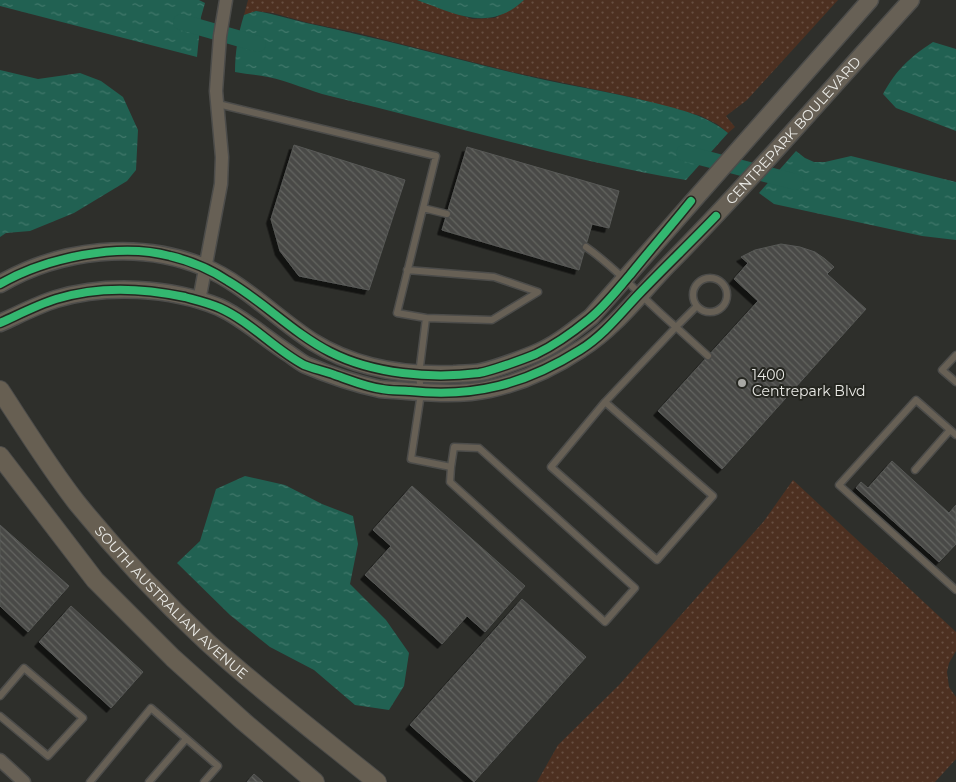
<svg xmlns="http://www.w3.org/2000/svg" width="956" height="782" font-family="Montserrat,sans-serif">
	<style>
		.grass { fill: url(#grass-dots) }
		.water { fill: url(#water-ripples) }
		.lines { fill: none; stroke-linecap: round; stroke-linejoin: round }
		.canal { stroke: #216152; stroke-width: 16 }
		.building { fill: url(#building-back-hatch); stroke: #575856; filter: url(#shadow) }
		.service-casing { stroke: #4c4c4a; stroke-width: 9 }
		.minor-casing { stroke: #4c4c4a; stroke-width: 15 }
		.tertiary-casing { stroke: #4c4c4a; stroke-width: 19 }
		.secondary-casing { stroke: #4c4c4a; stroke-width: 20 }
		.service { stroke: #676055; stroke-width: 6 }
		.minor { stroke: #676055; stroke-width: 12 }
		.tertiary { stroke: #676055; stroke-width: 16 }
		.secondary { stroke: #675f52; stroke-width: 18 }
		.cycleway-casing { stroke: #252620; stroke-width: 11 }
		.cycleway { stroke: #33b770; stroke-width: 8 }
		.poi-dot { fill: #a9a9a5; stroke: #252620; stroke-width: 2 }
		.labels { text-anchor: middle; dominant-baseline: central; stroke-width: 4; stroke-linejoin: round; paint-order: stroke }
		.street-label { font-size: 14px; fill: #ebebe7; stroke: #252620 }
		.poi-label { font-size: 14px; fill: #ebebe7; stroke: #252620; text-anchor: start }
	</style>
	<defs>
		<pattern id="grass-dots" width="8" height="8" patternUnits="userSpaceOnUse" patternTransform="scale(1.25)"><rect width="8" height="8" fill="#4d3021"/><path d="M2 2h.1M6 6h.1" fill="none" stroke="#674e41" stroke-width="1.8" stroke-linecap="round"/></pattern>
		<pattern id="water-ripples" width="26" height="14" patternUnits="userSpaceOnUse" patternTransform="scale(1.25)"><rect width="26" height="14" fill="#216152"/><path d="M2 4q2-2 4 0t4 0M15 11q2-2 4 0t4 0" fill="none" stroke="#41786b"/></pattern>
		<pattern id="building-back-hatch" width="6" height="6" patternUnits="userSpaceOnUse" patternTransform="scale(1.25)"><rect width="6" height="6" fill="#494a46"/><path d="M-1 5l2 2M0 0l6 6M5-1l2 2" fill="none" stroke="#636461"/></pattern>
		<filter id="shadow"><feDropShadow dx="-4.5" dy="4.5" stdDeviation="0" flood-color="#0009"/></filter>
	</defs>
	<rect width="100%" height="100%" fill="#2e2f2b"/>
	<!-- grass -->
	<path class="grass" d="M248 0H417L472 19 495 18 524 0H838L747 100 726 116 735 127 728 133 717 124 701 116 631 97 512 72 354 32 309 23 273 13 256 11 244 15Z
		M793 480 956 632V651L949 663 947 672 949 687 956 697V759L935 782H537L558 745 619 685 764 521Z"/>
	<!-- water -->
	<path class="water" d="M0 0H199L205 3 201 17 197 57 0 6Z
		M417 0H524C489 33 456 14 417 0Z
		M256 11C275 14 293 20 311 24 378 38 444 56 510 72 558 84 607 91 655 103 681 110 706 115 728 133L686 180C566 160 448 124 330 96 309 91 289 81 268 77 257 75 246 74 235 72 235 52 238 34 244 15Z
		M933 42 956 49V131L896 108 883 94C897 69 909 58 933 42Z
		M0 70 38 79 80 73 101 81 123 97 138 130 136 170 127 181 74 213 30 231 6 233 0 237Z
		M796 151 805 158 814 162H825L851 156 956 182V240L922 236 774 204 759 193Z
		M245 476 285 485 322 504 353 516 358 544 350 584 386 620 409 653 404 686 389 710 355 705 314 670 270 647 230 615 177 563 200 541 216 489Z"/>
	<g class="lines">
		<!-- canal -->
		<path class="canal" d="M181 22 258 44
			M684 153 796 182"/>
	</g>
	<!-- building -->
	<path class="building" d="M294 145 405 180 369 290 299 276 280 251 271 219Z
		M467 147 619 191 609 228 592 224 579 270 442 230Z
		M781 244 800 247 815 252 825 259 834 267 827 274 866 309 722 469 658 411 758 301 734 279 748 263 741 257 755 250Z
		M892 461 949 513 956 505V544L939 562 856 488 861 482 868 488Z
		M412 486 525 586 485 632 467 616 442 644 365 575 391 546 373 530Z
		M0 525 69 586 28 632 0 606Z
		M522 599 586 657 474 782 410 725Z
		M71 606 143 672 111 708 39 642Z
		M254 774 263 782H247Z"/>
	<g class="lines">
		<!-- service casing -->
		<g class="service-casing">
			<path id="service" d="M218 104 436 156 397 313 426 318 419 374 421 393 411 459 451 467 450 482 605 622 635 588 479 448 454 447 451 467
				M423 208 447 214
				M586 247C619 270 645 301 676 327L605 402 551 467 657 560 713 496 605 402
				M407 270 494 277 538 292 492 320 426 318
				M693 295a17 17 0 1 1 34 0a17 17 0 1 1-34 0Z
				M697 306 676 327 708 356
				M956 355 942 370 956 382
				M956 435 916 400 839 485 956 590
				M915 470 950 430
				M0 696 24 668 83 718 48 756 0 716
				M90 782 151 708 218 766 204 782
				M149 782 186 739"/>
		</g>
		<!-- minor casing -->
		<g class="minor-casing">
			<path id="minor" d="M199 301 221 184 222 157 216 91 220 36 226 0
				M0 760 24 782"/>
		</g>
		<!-- tertiary casing -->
		<g class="tertiary-casing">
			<g id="tertiary">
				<path d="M0 284C60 249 139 240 204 267 243 283 277 319 313 342 355 368 405 376 454 374 463 373 472 374 481 372 496 369 519 360 534 354 555 346 574 330 591 317L870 0"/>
				<path id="s1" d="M0 323C18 315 37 305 56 299 106 284 170 287 219 307 242 317 266 339 288 353 294 357 300 362 306 365 327 374 357 384 380 389 389 390 398 390 407 391 434 393 463 395 490 389 522 382 554 367 581 349 615 328 640 294 668 265 752 180 830 89 911 0"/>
			</g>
		</g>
		<!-- secondary casing -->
		<g class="secondary-casing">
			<g id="secondary">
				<path id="s2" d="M0 390C25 428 49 467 77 503 116 551 162 600 207 642 261 691 320 736 377 782"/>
				<path d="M0 456 95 580 173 658 243 721 315 782"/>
			</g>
		</g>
		<!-- service -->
		<use href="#service" class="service"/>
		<!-- minor -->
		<use href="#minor" class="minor"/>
		<!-- tertiary -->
		<use href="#tertiary" class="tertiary"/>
		<!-- secondary -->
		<use href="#secondary" class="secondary"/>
		<!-- cycleway casing -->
		<g class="cycleway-casing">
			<path id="cycleway" d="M0 284C45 258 119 242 170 256 191 261 210 269 228 281 264 302 293 333 330 352 373 374 431 379 479 373 491 371 524 359 536 354 555 345 573 332 589 319 604 307 617 290 630 275 650 250 671 226 691 201
				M0 323C18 315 37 305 56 299 99 286 141 288 185 297 196 300 209 303 220 308 251 322 274 349 304 365 314 369 325 371 335 375 350 380 366 387 382 389 391 391 401 390 410 391 474 398 526 384 580 350 604 335 620 314 639 294 664 268 691 242 716 216"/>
		</g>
		<!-- cycleway -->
		<use href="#cycleway" class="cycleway"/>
	</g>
	<!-- markers -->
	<circle class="poi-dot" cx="742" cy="383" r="5"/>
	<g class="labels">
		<!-- street labels -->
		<g class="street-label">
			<text stroke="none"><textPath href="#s1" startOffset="925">CENTREPARK BOULEVARD</textPath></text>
			<text stroke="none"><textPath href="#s2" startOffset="274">SOUTH AUSTRALIAN AVENUE</textPath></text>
		</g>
		<!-- poi labels -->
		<g class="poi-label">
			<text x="752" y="375">1400<tspan x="752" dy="16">Centrepark Blvd</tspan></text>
		</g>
	</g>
</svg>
